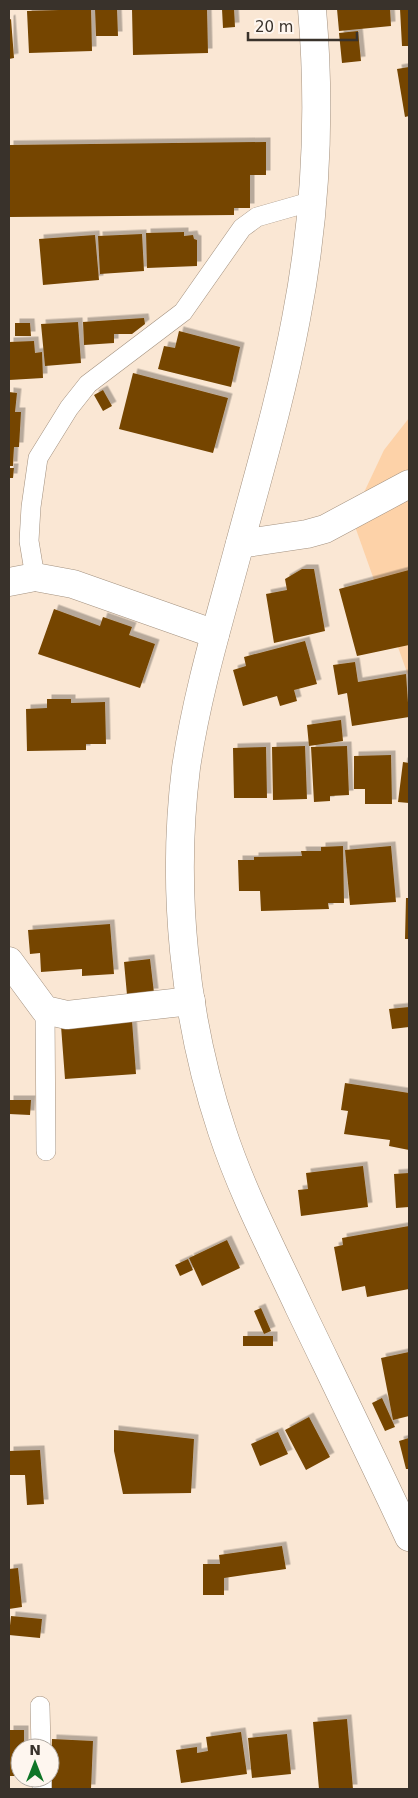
<svg xmlns="http://www.w3.org/2000/svg" width="418" height="1798" font-family="'DejaVu Sans',sans-serif">
	<style>
		.green { fill: #fdd2a8 }
		.building { fill: #744504; filter: url(#shadow) }
		.lines { fill: none; stroke-linecap: round; stroke-linejoin: round }
		.service-casing { stroke: #a3917f; stroke-width: 20 }
		.minor-casing { stroke: #a3917f; stroke-width: 29 }
		.tertiary-casing { stroke: #a3917f; stroke-width: 29 }
		.service { stroke: #fff; stroke-width: 19 }
		.minor { stroke: #fff; stroke-width: 28 }
		.tertiary { stroke: #fff; stroke-width: 28 }
	</style>
	<defs>
		<filter id="shadow"><feDropShadow dx="4.5" dy="-4.5" stdDeviation="0" flood-color="#0004"/></filter>
	</defs>
	<rect width="100%" height="100%" fill="#fae7d4"/>
	<!-- green -->
	<path class="green" d="M409 418V678L352 518 384 450Z"/>
	<!-- building -->
	<path class="building" d="M91 9 92 51 29 53 27 11Z
		M95 9H117L118 36H96Z
		M132 9H207L208 53 133 55Z
		M222 9H234L235 27 223 28Z
		M337 9H390L391 26 339 31Z
		M400 9H409V46H402Z
		M11 19 14 58 9 59V20Z
		M358 31 361 61 342 63 339 33Z
		M409 67V116L405 117 397 69Z
		M266 142V175H250V208H234V215L9 217V145Z
		M184 232V236L193 235 194 239 197 240V266L147 268 146 233Z
		M142 234 144 271 100 274 98 236Z
		M95 235 99 280 43 285 39 239Z
		M144 318 145 324 132 334H114V343L84 345 83 322Z
		M78 322 81 363 45 366 41 324Z
		M15 323H30L31 336H15Z
		M179 331 240 347 231 387 158 369 164 346 175 348Z
		M34 341 35 353 42 352 43 378 9 380V342Z
		M133 373 228 398 213 453 119 429Z
		M103 390 112 406 103 411 94 395Z
		M9 392 17 393 15 412H21L19 447H14L13 466H9Z
		M9 468H14L13 478H9Z
		M302 569H314L325 631 274 643 266 594 287 590 285 579Z
		M409 570V645L357 656 339 589Z
		M54 609 100 626 103 617 132 627 129 635 155 644 140 688 38 654Z
		M305 641 317 684 294 690 297 701 280 706 277 696 243 706 233 670 246 666 244 657Z
		M355 662 358 682 406 674 409 717 352 726 347 693 338 695 333 665Z
		M47 699H71V703L105 702 106 744H86V750L27 751 26 709 47 708Z
		M341 720 343 741 309 746 307 725Z
		M305 746 307 799 273 800 272 747Z
		M347 746 349 795 330 796V801L314 802 311 747Z
		M266 747 267 798H234L233 748Z
		M391 755 392 804H365V789H354V756Z
		M403 762 409 763V803L398 802Z
		M343 846 344 903H328L329 909 261 911 260 891H239L238 860H254V857L302 856 301 851H321V847Z
		M391 846 396 902 350 905 345 850Z
		M406 898H409V939H405Z
		M110 924 114 974 82 976V969L41 972 40 953 30 954 28 930Z
		M150 959 154 993 127 995 124 962Z
		M409 1007V1027L392 1029 389 1009Z
		M132 1021 136 1074 65 1079 61 1026Z
		M345 1083 409 1093V1150L389 1146 390 1140 344 1134 348 1111 341 1110Z
		M9 1100H31L30 1115 9 1114Z
		M363 1166 368 1207 301 1216 298 1190 308 1189 306 1173Z
		M409 1173V1207L396 1208 394 1174Z
		M409 1226V1289L367 1297 365 1286 342 1291 334 1247 343 1245 342 1238Z
		M227 1240 240 1268 202 1286 189 1258Z
		M188 1259 193 1270 180 1276 175 1265Z
		M261 1308 271 1331 264 1334 254 1311Z
		M243 1336H273V1346H243Z
		M409 1352V1416L393 1420 381 1358Z
		M382 1398 395 1427 385 1431 372 1403Z
		M309 1417 330 1457 306 1470 285 1430Z
		M114 1430 194 1439 191 1493 123 1494 114 1451Z
		M278 1432 288 1454 260 1466 251 1444Z
		M409 1438V1469H406L399 1441Z
		M40 1450 44 1504 27 1505 25 1475H9V1451Z
		M282 1546 286 1569 224 1578V1595H203V1564H220L219 1555Z
		M18 1568 22 1607 9 1609V1569Z
		M11 1616 42 1619 40 1638 9 1635Z
		M347 1719 353 1789H319L313 1722Z
		M9 1730H24V1748H20V1776H9Z
		M241 1732 247 1774 181 1783 176 1750 197 1747V1753L208 1751 206 1737Z
		M287 1734 291 1774 252 1778 248 1738Z
		M52 1739 93 1741 91 1789H50Z"/>
	<g class="lines">
		<!-- service casing -->
		<g class="service-casing">
			<path id="service" d="M35 577 29 541 31 507 38 458 69 408 88 384 183 312 242 228 257 217 313 201
				M45 1010 46 1151
				M40 1706 41 1748
				M42 1778V1789"/>
		</g>
		<!-- minor casing -->
		<g class="minor-casing">
			<path id="minor" d="M240 544 307 534 325 529 409 484
				M9 582 35 577 73 584 215 634
				M9 961 45 1010 67 1015 191 1001"/>
		</g>
		<!-- tertiary casing -->
		<g class="tertiary-casing">
			<path id="tertiary" d="M312 9C321 113 316 216 296 319 282 394 260 469 240 543 220 618 197 692 186 768 171 888 184 1017 222 1131 242 1192 272 1249 299 1307 336 1384 373 1460 409 1537"/>
		</g>
		<!-- service -->
		<use href="#service" class="service"/>
		<!-- minor -->
		<use href="#minor" class="minor"/>
		<!-- tertiary -->
		<use href="#tertiary" class="tertiary"/>
	</g>
	<!-- border -->
	<rect width="418" height="1798" fill="none" stroke="#39322b" stroke-width="20"/>
	<!-- north arrow -->
	<g transform="translate(35 1763)"><circle r="24" fill="#fef6ef" stroke="#afa8a1"/>
	<path d="M0-4L9 19L0 12L-9 19Z" fill="#0f7527"/>
	<text y="-8" font-size="14" font-weight="bold" text-anchor="middle" fill="#39322b">N</text>
	</g>
	<!-- scale -->
	<path d="M248 32v8h109v-8" fill="none" stroke="#39322b" stroke-width="2.5"/>
	<text x="255" y="32" font-size="15" fill="#39322b" stroke="#fef6ef" stroke-width="4" paint-order="stroke">20 m</text>
</svg>
